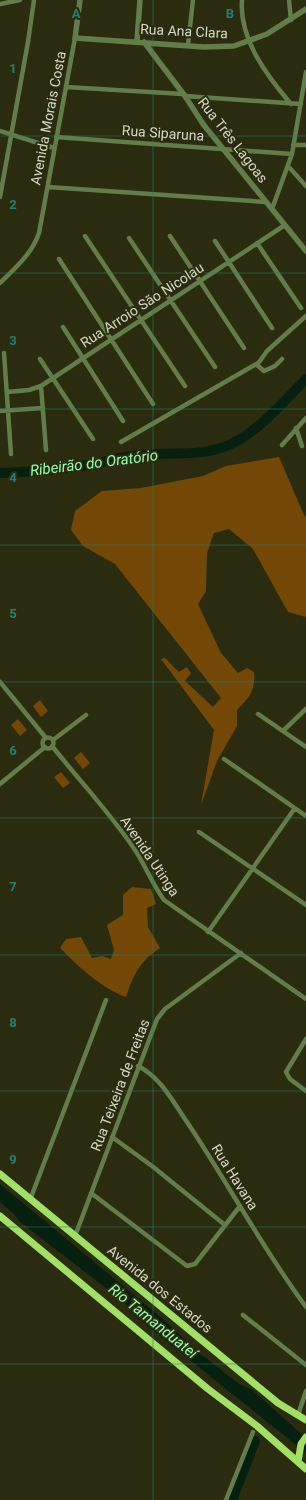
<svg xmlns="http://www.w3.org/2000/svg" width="306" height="1500" font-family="Roboto,sans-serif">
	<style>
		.green { fill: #734806 }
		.water { fill: #05200e }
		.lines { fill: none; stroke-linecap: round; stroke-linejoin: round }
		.river { stroke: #05200e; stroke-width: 10 }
		.minor { stroke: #627d4a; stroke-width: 4.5 }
		.tertiary { stroke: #627d4a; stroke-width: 5.5 }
		.trunk { stroke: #a2e065; stroke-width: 7 }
		.grid { fill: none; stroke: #238077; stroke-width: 1; stroke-opacity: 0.55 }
		.labels { text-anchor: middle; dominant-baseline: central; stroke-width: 4; stroke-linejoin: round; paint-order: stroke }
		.street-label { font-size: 14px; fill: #d6d8c7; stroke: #2b2c0f }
		.water-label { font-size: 15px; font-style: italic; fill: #8ffeae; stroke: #2b2c0f }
		.grid-label { font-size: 13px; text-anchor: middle; font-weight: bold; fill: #238077; stroke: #2b2c0f; stroke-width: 4; stroke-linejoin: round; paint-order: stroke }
	</style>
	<rect width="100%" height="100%" fill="#2b2c0f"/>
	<!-- green -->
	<path class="green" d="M279 457 304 515 306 517V617L288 612 253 549 229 529 214 533 207 553 206 591 198 604 221 653 238 673 247 668 254 672C256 690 249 698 237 710V726L217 761 201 805 214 730 161 659 165 658 179 672 187 667 191 673 185 681 213 707 221 698 115 564 83 546 71 530 75 511 102 491 141 488 203 476 226 466Z
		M40 700 48 711 41 717 33 706Z
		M18 719 27 730 20 736 11 725Z
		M81 752 90 763 83 769 74 758Z
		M61 772 70 783 63 788 54 777Z
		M132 887 151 889 156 904 147 908 148 927 160 948C139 962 134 974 126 997 101 988 79 967 60 948L66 939 81 937 92 958 102 956 111 959 114 950 107 925 123 915V895Z"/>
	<!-- water -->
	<path class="water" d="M0 1184 163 1319 197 1351 239 1384 252 1390 306 1438V1453L135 1316 124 1302 19 1221 14 1214 0 1202Z"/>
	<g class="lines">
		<!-- river -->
		<path class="river" d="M0 473C30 472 58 470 87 465 105 462 123 456 141 455 172 451 201 458 231 444 260 430 283 402 306 379
			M232 1500 255 1441"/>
		<!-- minor -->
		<path class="minor" d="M242 0C239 39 267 76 291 104
			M289 0 291 20
			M0 4 20 0
			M188 45 193 0
			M66 87 183 94
			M185 96 301 104
			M0 131 54 148
			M56 137 292 154
			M293 145H306
			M288 166 306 186
			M48 187 266 202
			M0 197 28 42 34 0
			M272 209 292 154 306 72
			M85 236 185 386
			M170 236 244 348
			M129 238 215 367
			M215 241 272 328
			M257 243 301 308
			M59 259 153 404
			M0 283C15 268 32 254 39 233L75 38
			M63 327 123 421
			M4 353 11 454
			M40 359 93 439
			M282 359 275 366 264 371 257 365 267 351 306 316
			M41 386 46 450
			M7 392 29 390 41 386 285 225
			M0 411 43 408
			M296 428 302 446
			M121 442 258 363
			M282 445 306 418
			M0 682 46 738
			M258 714 306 747
			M283 731 306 709
			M42.5 743a5.5 5.5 0 1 1 11 0a5.5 5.5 0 1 1-11 0Z
			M53 740 86 715
			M52 746C79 780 109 812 133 847 145 864 152 884 164 900L306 999
			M224 759 306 816
			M0 784 45 747
			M199 832 306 905
			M208 932 295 808
			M306 1039 286 1072 290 1079 306 1091
			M138 1066C162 1078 174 1104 189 1125 229 1185 263 1249 306 1307
			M112 1137 152 1166 225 1225
			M91 1193 187 1266 195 1264 240 1206
			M30 1200 106 1000
			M75 1236 157 1019 165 1009 241 953
			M243 1315 306 1365
			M298 1415 306 1391
			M226 1500 253 1432"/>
		<!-- tertiary -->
		<path class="tertiary" d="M80 0 75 38 204 47 234 46 267 34 306 9
			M137 41 140 0
			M144 42 185 96 203 124 306 251"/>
		<!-- trunk -->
		<path class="trunk" d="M0 1174 278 1403 306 1420
			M0 1216 208 1389 257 1426 306 1469
			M298 1462 301 1444 306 1437"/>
	</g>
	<!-- grid -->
	<path class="grid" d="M153 0V1500M0 136H306M0 273H306M0 409H306M0 545H306M0 682H306M0 818H306M0 955H306M0 1091H306M0 1227H306M0 1364H306"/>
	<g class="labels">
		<!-- street labels -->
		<g class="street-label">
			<text transform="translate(184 31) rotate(3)">Rua Ana Clara</text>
			<text transform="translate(48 118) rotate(-79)">Avenida Morais Costa</text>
			<text transform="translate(163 133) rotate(4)">Rua Siparuna</text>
			<text transform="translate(233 140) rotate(52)">Rua Três Lagoas</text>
			<text transform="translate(142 305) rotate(-33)">Rua Arroio São Nicolau</text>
			<text transform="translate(150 856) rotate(56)">Avenida Utinga</text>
			<text transform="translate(120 1085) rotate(-69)">Rua Teixeira de Freitas</text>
			<text transform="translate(235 1177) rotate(58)">Rua Havana</text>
			<text transform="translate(160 1289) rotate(39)">Avenida dos Estados</text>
		</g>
		<!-- water labels -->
		<g class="water-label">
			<text transform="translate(94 463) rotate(-7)">Ribeirão do Oratório</text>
			<text transform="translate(153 1321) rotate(39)">Rio Tamanduateí</text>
		</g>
	</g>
	<g class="grid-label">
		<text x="76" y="18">A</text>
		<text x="230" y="18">B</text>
		<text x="13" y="73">1</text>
		<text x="13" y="209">2</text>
		<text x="13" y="345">3</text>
		<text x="13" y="482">4</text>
		<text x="13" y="618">5</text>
		<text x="13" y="755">6</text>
		<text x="13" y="891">7</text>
		<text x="13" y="1027">8</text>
		<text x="13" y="1164">9</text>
	</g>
</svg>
